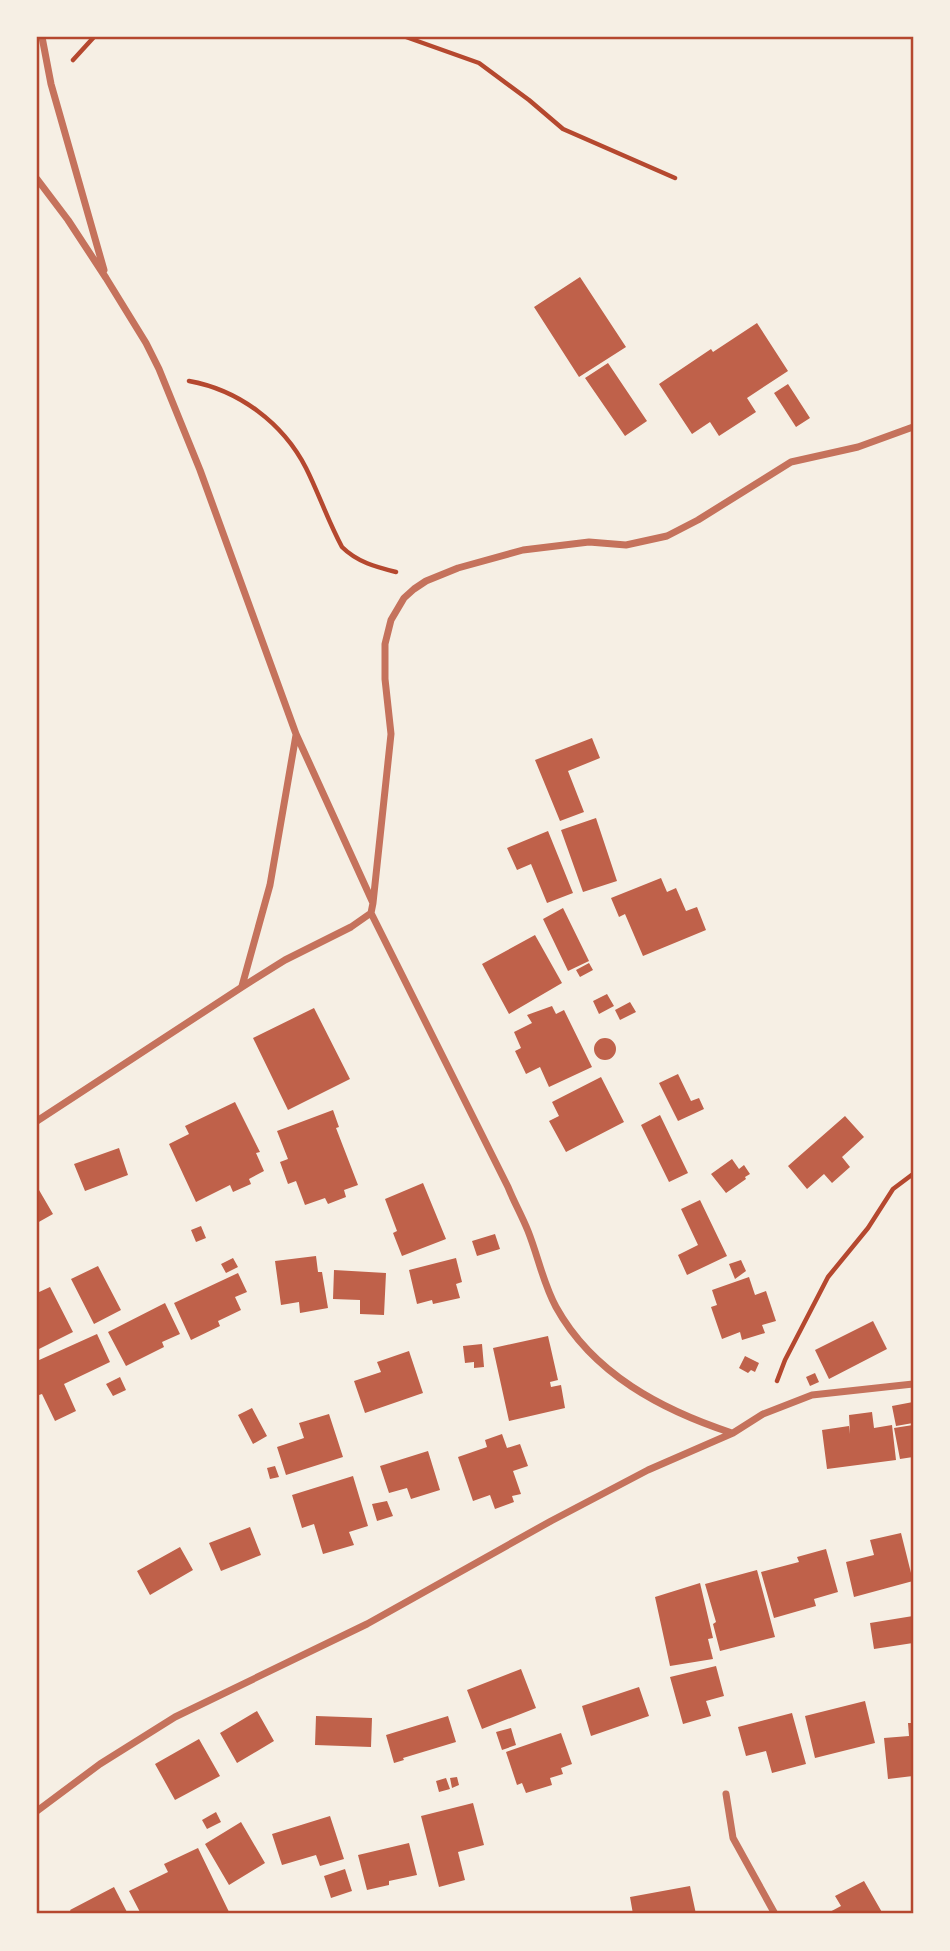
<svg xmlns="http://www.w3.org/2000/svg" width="950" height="1951" font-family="'IBM Plex Sans',sans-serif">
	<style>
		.building { fill: #bf614a }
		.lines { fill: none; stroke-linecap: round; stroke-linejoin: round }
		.path { stroke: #b5482f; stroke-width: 4.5 }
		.minor { stroke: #c5725c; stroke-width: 7 }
		.neatline { fill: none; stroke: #b5482f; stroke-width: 2.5 }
	</style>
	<rect width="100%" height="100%" fill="#f6efe4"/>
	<!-- building -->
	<path class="building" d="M580 277 626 347 579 377 534 307Z
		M757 323 788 371 747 398 756 412 719 436 710 422 692 434 659 384 711 349 713 352Z
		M608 363 647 421 625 436 585 378Z
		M788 384 810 418 796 427 774 393Z
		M592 738 600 758 568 771 584 812 560 821 535 760Z
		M596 818 617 881 583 892 561 830Z
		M548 831 573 893 547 903 531 864 517 870 507 848Z
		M661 878 667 892 676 888 686 911 697 907 706 930 643 956 625 914 619 917 611 898Z
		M563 908 589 961 568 971 543 919Z
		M535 935 562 983 509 1014 482 964Z
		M589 963 593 970 580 977 576 970Z
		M607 994 614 1006 599 1014 593 1001Z
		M630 1002 636 1012 620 1020 615 1010Z
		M552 1006 556 1014 564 1010 592 1067 549 1087 540 1067 526 1074 515 1051 521 1048 514 1032 532 1023 527 1015Z
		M314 1008 350 1079 288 1110 253 1038Z
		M594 1049a11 11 0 1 1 22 0a11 11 0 1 1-22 0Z
		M678 1074 691 1101 699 1098 704 1109 678 1121 659 1083Z
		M601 1077 624 1122 566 1152 549 1121 559 1116 552 1102Z
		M235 1102 260 1152 256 1153 264 1171 249 1179 251 1184 233 1192 230 1185 196 1202 169 1144 189 1134 185 1126Z
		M333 1110 339 1127 336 1128 358 1185 344 1190 346 1197 328 1204 325 1198 305 1205 296 1181 288 1184 280 1162 288 1159 277 1131Z
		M660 1115 688 1173 669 1182 641 1125Z
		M845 1116 864 1137 842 1157 850 1167 832 1183 824 1174 807 1189 788 1166Z
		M119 1148 128 1175 85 1191 74 1164Z
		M732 1159 739 1169 744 1165 750 1174 745 1177 746 1179 726 1193 711 1174Z
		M423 1183 446 1239 402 1256 393 1233 397 1231 385 1199Z
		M39 1190 53 1214 37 1223V1191Z
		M700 1200 727 1256 687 1275 678 1255 698 1245 681 1209Z
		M201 1226 206 1238 196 1242 191 1230Z
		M495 1234 500 1249 477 1256 472 1241Z
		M316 1256 318 1272H322L328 1308 300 1313 299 1302 281 1305 275 1261Z
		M233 1258 238 1267 226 1273 221 1264Z
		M456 1258 462 1282 456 1284 460 1298 433 1304 432 1300 417 1304 409 1270Z
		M741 1260 746 1271 735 1279 729 1264Z
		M98 1266 121 1310 94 1324 71 1279Z
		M334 1270 386 1273 384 1315 360 1314V1300L333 1299Z
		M238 1273 247 1292 235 1297 241 1310 218 1321 220 1326 191 1340 174 1303Z
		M749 1277 755 1295 766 1291 776 1321 762 1325 765 1333 742 1340 740 1332 722 1339 711 1307 717 1305 712 1290Z
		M50 1287 73 1332 37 1350V1293Z
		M165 1303 180 1334 162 1342 164 1347 126 1366 108 1332Z
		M873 1321 887 1349 829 1379 815 1350Z
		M97 1334 110 1362 64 1384 76 1411 55 1421 42 1394 39 1395 37 1391V1361Z
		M548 1336 558 1380 550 1382 551 1387 561 1385 565 1408 509 1421 493 1348Z
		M482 1344 484 1367 474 1368V1362L465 1363 463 1346Z
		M409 1351 423 1393 365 1413 354 1381 381 1372 377 1362Z
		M745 1356 759 1363 755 1372 751 1370 748 1373 739 1368Z
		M815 1373 819 1382 810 1386 806 1377Z
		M120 1377 126 1390 113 1396 106 1384Z
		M913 1402V1423L896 1426 892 1406Z
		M252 1408 267 1436 253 1444 238 1415Z
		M872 1412 874 1428 892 1425 896 1460 827 1469 822 1430 849 1426 850 1434 849 1415Z
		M329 1414 343 1457 286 1475 277 1447 304 1438 299 1423Z
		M913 1425V1457L900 1459 894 1428Z
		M502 1434 507 1448 520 1444 528 1466 513 1471 521 1494 512 1496 514 1502 495 1509 490 1495 473 1501 458 1457 487 1447 485 1440Z
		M428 1451 440 1490 411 1499 407 1488 389 1493 380 1466Z
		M275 1466 279 1477 270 1479 267 1468Z
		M353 1476 368 1526 349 1532 354 1545 323 1554 314 1524 302 1528 292 1495Z
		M387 1501 393 1516 377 1521 372 1504Z
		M250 1527 261 1555 221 1571 209 1543Z
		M901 1533 913 1581 854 1597 846 1562 874 1555 870 1540Z
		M180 1547 193 1570 150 1595 137 1571Z
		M826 1549 838 1592 814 1599 816 1606 774 1618 761 1572 799 1562 797 1557Z
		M757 1570 775 1637 720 1651 713 1624 716 1622 705 1584Z
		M700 1583 713 1638 708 1639 713 1659 670 1666 655 1597Z
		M913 1616V1643L874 1649 870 1623Z
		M716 1666 724 1696 706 1701 711 1716 683 1724 670 1677Z
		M521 1669 536 1708 482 1729 467 1690Z
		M639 1687 649 1716 591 1736 582 1706Z
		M865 1701 875 1743 815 1758 805 1716Z
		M257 1711 274 1741 237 1763 220 1733Z
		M792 1713 806 1764 772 1773 766 1751 746 1756 738 1727Z
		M316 1716 372 1718 371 1747 315 1745Z
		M448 1716 456 1742 403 1758 404 1760 394 1763 386 1735Z
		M908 1723H913V1776L888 1779 884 1738 909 1736Z
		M511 1728 516 1745 502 1750 496 1732Z
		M561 1733 572 1764 561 1768 563 1774 550 1778 552 1785 526 1793 522 1783 517 1785 506 1752Z
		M199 1739 220 1776 175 1800 155 1764Z
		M457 1777 459 1785 452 1788 450 1778Z
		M446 1778 450 1789 439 1792 436 1781Z
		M473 1803 484 1845 458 1852 465 1880 439 1887 421 1816Z
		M216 1812 221 1822 207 1829 202 1820Z
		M330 1816 344 1859 320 1866 316 1855 282 1865 272 1834Z
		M241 1822 265 1863 229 1885 205 1844Z
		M409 1843 417 1875 389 1881V1885L367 1890 358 1855Z
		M198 1848 230 1914H141L129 1891 168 1872 164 1864Z
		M345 1869 352 1891 331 1898 324 1876Z
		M864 1881 883 1914H826L841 1906 835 1896Z
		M690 1886 696 1914H633L630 1897Z
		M114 1887 128 1914H72L70 1910Z"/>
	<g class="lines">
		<!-- path -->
		<path class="path" d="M406 37 479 63 529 100 563 129 675 178
			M73 60 94 37
			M189 381C239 390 283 423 306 468 319 494 328 521 342 547 357 562 376 567 396 572
			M777 1381 785 1360 828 1277 868 1228 893 1189 913 1174"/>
		<!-- minor -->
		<path class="minor" d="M42 37 51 84 104 270
			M37 179 68 220 106 278 146 343 159 369 200 470 296 734 373 903 371 913 351 927 285 960 242 987 37 1121
			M373 903 391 734 385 679V644L391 620 404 598 414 589 426 581 458 568 523 550 589 542 626 545 667 536 698 520 791 462 858 447 913 427
			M371 913 508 1187C514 1202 522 1216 528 1231 538 1256 543 1283 556 1307 593 1374 662 1410 732 1433
			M242 986 270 885 296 735
			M726 1794 733 1838 775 1914
			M37 1811 100 1764 175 1717 367 1624 551 1521 648 1470 733 1433 763 1414 812 1395 913 1384"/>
	</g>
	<!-- border -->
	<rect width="950" height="1951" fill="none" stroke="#f6efe4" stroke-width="77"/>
	<rect x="38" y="38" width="874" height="1874" class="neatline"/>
</svg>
